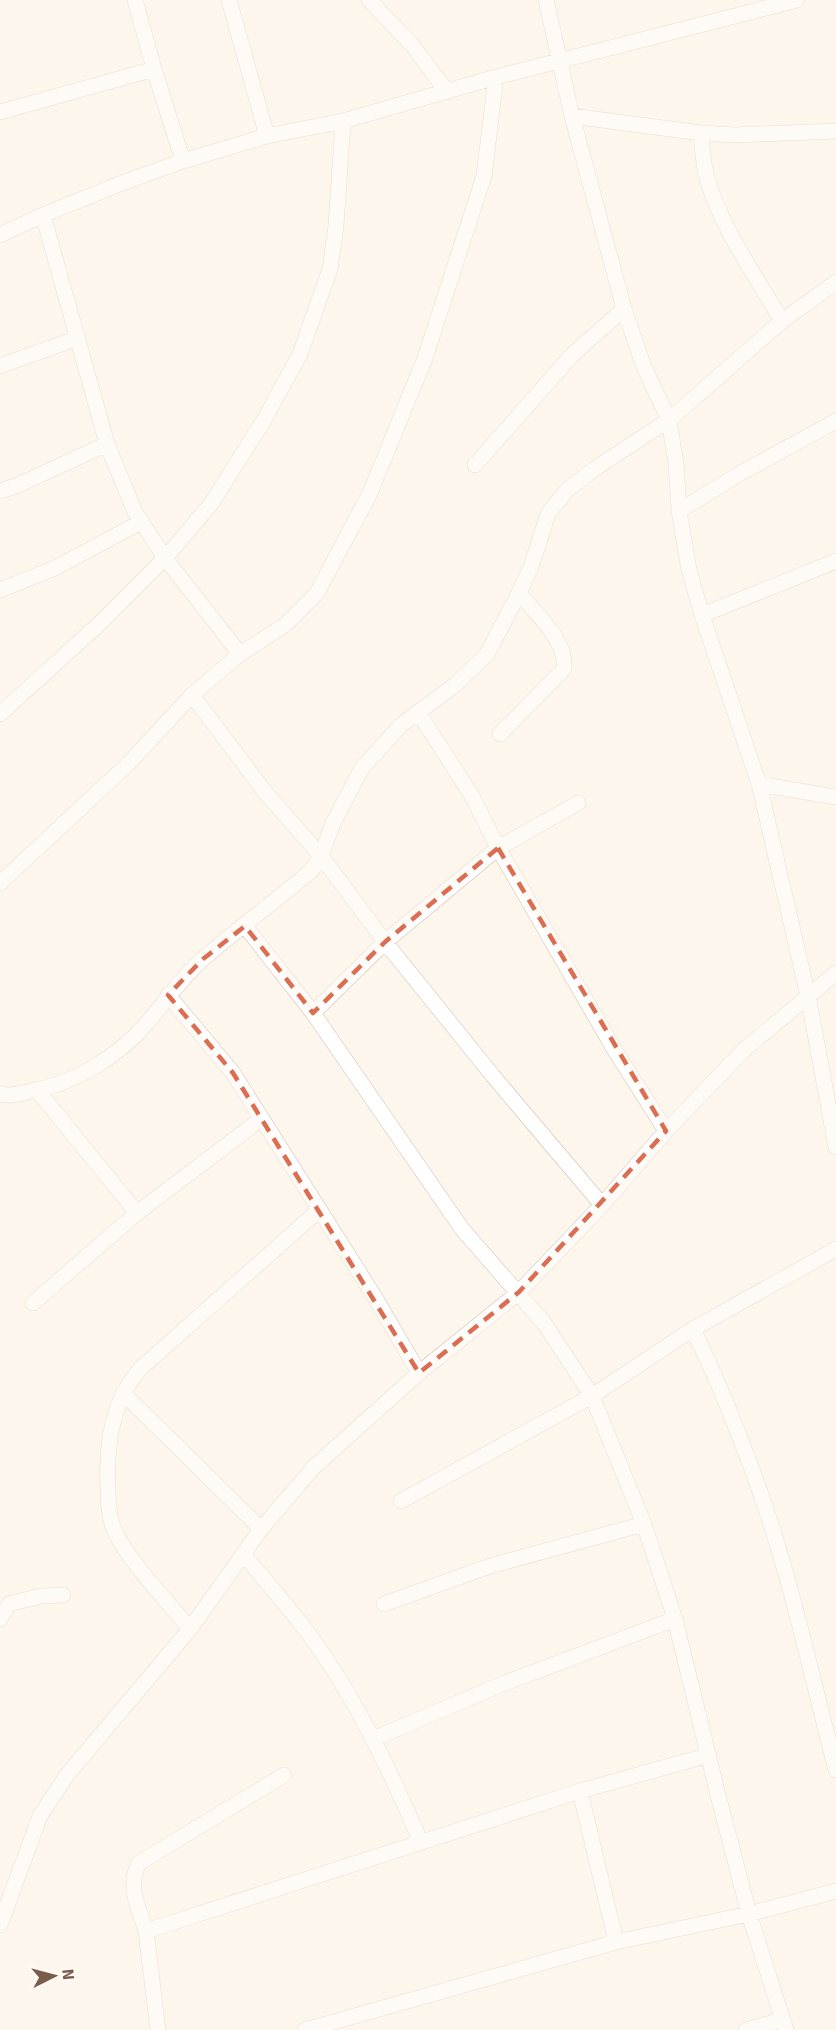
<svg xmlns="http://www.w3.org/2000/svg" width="836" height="2030" font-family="Signika,sans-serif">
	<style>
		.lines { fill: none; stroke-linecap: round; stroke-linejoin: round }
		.street-casing { stroke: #d1beb0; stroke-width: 16 }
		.street { stroke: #fff; stroke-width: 15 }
		.marked { fill: none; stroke: #dc6d51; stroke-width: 4.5; stroke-dasharray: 12 8; stroke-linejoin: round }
	</style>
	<rect width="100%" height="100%" fill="#fdf6ec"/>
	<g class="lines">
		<!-- street casing -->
		<g class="street-casing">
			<path id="street" d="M135 0 154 69 183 161
				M229 0 267 136
				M369 0 413 46 447 92
				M546 0 572 116 624 309 644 367 669 420 676 464 679 511 689 570 702 615 759 784 808 996 836 1147
				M0 112 154 69
				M572 116 701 133 735 135 836 131
				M701 133C702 147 703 161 706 174 718 223 756 277 782 321
				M43 215 107 444 135 512 165 558 240 654
				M0 235 43 215 122 183 183 161 267 136 343 121 496 77 797 0
				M0 366 78 338
				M475 465 573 354 624 309
				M0 491 16 486 107 444
				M679 511 739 474 836 421
				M0 590 55 568 141 522
				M702 615 836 561
				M192 695 265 792 321 856 385 942 493 1076 602 1205
				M418 712 472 796 498 848 614 1049 666 1131
				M0 714 99 624 165 558 211 504 264 420 300 354 330 269 336 226 343 121
				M500 734 564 669C567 640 536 614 519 593
				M759 784 836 797
				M0 883 128 764 192 695 240 654 285 625 317 593 370 493 425 358 484 176 496 77
				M245 926 313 1013 462 1229 544 1323 592 1396 644 1524 675 1619 719 1799 749 1914 786 2030
				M168 995 233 1073 376 1299 419 1373
				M313 1013 385 942 498 848 578 803
				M37 1090 137 1213 261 1119
				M0 1093C9 1098 21 1093 31 1091 74 1084 119 1056 147 1023 166 1001 182 977 204 958 239 928 276 900 311 871L321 856 333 823 362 768 401 725 455 685 487 654 519 593 531 567 548 514 567 490 597 467 669 420 782 321 836 282
				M33 1303 137 1213
				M693 1329C721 1387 744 1445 765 1506 794 1592 813 1682 836 1770
				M123 1393 261 1529
				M401 1501 592 1396 693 1329 836 1249
				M243 1554C263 1578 283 1601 302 1625 351 1688 390 1769 421 1843
				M384 1604 490 1566 644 1524
				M0 1619 9 1604 41 1596 63 1595
				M190 1629C167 1601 133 1566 116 1534 109 1521 108 1504 108 1489 106 1445 111 1402 141 1368L319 1210
				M373 1739 505 1683 675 1619
				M580 1791 616 1942
				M0 1925 40 1816 67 1775 190 1629 261 1529 314 1467 419 1373 519 1292 602 1205 666 1131 745 1049 836 973
				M146 1931C138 1907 127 1886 139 1863L284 1775
				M158 2030 146 1931 580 1791 709 1755
				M305 2030 616 1942 749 1914 836 1891
				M746 2030 782 2020"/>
		</g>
		<!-- street -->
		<use href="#street" class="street"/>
	</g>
	<!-- marked area -->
	<path d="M0 0H836V2030H0ZM498 848 666 1131 519 1292 419 1373 233 1073 168 995 203 959 245 926 313 1013 385 942Z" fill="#fdf6ec" fill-opacity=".55" fill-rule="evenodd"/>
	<path class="marked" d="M498 848 666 1131 519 1292 419 1373 233 1073 168 995 203 959 245 926 313 1013 385 942Z"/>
	<!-- north arrow -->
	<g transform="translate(54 1976) rotate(84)" stroke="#fffaf3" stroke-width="4.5" paint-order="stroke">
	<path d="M0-4.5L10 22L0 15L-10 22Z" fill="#7a5c4d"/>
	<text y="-9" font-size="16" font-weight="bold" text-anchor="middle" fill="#7a5c4d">N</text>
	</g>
</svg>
